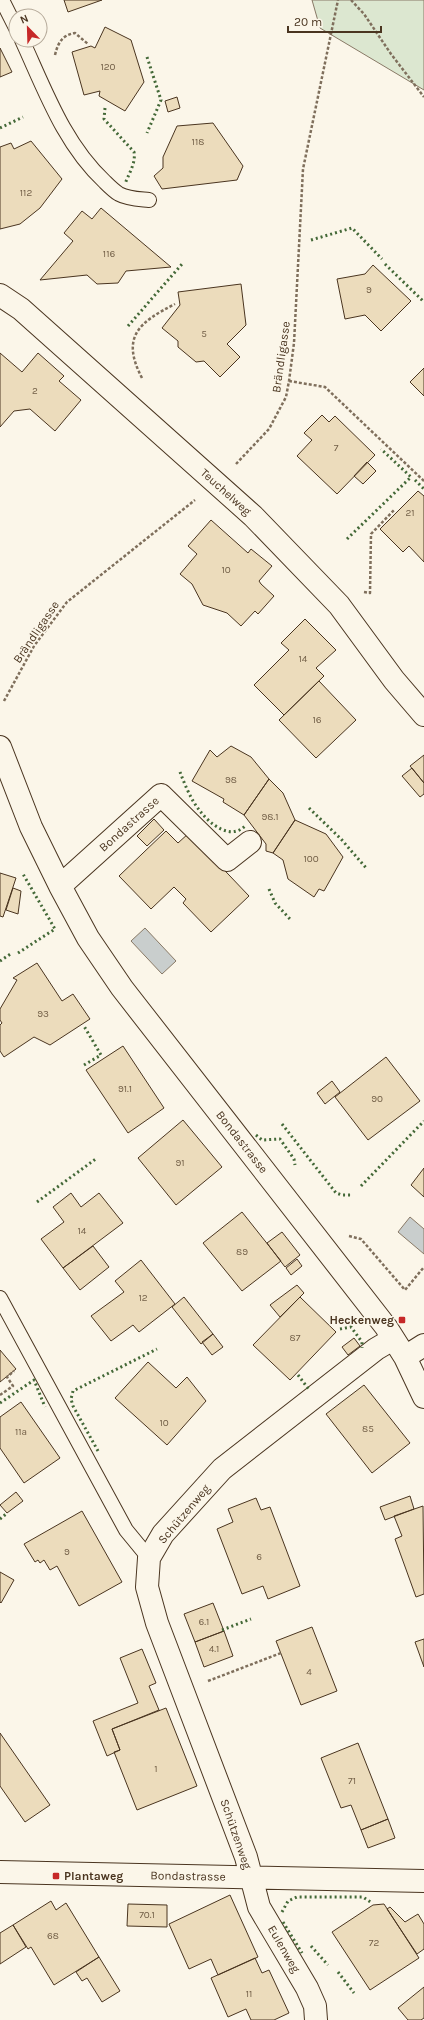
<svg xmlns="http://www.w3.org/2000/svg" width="424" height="2020" font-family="Karla,sans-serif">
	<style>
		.green { fill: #dce7d0; stroke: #887966 }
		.water { fill: #c9cecd; stroke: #887966 }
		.building { fill: #ecdcbc; stroke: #4a3520 }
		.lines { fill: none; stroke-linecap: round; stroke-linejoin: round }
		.lane-casing { stroke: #4a3520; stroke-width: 16 }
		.street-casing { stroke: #4a3520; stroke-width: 24 }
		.path { stroke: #7f6f5c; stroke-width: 2.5; stroke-dasharray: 3 2; stroke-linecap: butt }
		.lane { stroke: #fbf6e9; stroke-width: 14 }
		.street { stroke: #fbf6e9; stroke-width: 22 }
		.hedge { stroke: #436837; stroke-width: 3; stroke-dasharray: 2 3; stroke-linecap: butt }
		.poi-dot { fill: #c62828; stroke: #fbf6e9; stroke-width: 1.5 }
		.labels { text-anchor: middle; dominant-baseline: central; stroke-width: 3; stroke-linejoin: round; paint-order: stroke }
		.number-label { font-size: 10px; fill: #725f47 }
		.street-label { font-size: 12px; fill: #4a3520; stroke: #fbf6e9 }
		.poi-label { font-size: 12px; font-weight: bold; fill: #4a3520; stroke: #fbf6e9; text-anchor: end }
	</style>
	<rect width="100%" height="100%" fill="#fbf6e9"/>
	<!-- green -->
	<path class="green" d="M312 0H424V90L320 28Z"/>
	<!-- water -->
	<path class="water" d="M145 928 176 961 162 974 131 941Z
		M410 1217 424 1229V1254L398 1232Z"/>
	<!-- building -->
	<path class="building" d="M64 0H102L68 12Z
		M105 27 131 40 144 82 125 111 99 96 100 91 84 95 72 52 91 46 95 48Z
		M0 48 12 72 0 77Z
		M177 97 180 108 168 112 165 101Z
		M213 123 243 166 237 180 162 189 154 176 163 168V157L177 126Z
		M31 141 62 179 40 208 20 224 0 229V147L11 143 14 149Z
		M101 208 171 267 126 271 118 283 97 284 87 275 40 280 73 241 64 233 82 211 92 219Z
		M373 265 411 301 381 331 365 315 345 319 337 279 365 274Z
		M241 284 246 325 227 344 240 357 220 377 204 361 196 362 178 347V341L162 328 180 305 178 292Z
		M0 353 22 372 38 353 64 376 59 381 81 400 55 431 30 409 14 411 0 427Z
		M424 368V396L410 382Z
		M322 415 329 422 335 416 375 455 337 494 297 456 312 440 304 433Z
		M367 462 376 471 363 484 354 476Z
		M418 491 424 496V562L409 546 403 552 380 529Z
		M211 520 248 553 251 549 272 566 259 581 261 584 274 596 258 614 255 611 241 626 227 613 203 605 192 584 180 574 197 554 188 546Z
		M305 619 336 650 316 668 324 676 284 715 254 685 289 650 281 643Z
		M319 681 356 720 316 758 279 720Z
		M231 746 251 757 269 779 244 815 223 802 224 799 192 781 210 750 217 757Z
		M424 755V783L410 766Z
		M412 768 424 783V794L420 797 402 776Z
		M269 779 283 793 295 820 273 853 266 851V844L244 815Z
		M154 819 164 830 147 846 137 836Z
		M295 820 326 834 343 857 324 891 319 889 314 897 288 879 283 860 273 853Z
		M166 831 178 843 189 833 249 896 211 932 183 903 186 899 174 887 151 909 119 876Z
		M0 873 16 878 3 917 0 916Z
		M13 888 21 891 18 914 6 910Z
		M37 963 62 1001 73 994 90 1019 50 1045 34 1037 4 1057 0 1051V1025L2 1023 0 1020V1009L17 980 13 978Z
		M123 1046 164 1108 128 1133 86 1070Z
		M386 1057 420 1101 368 1140 335 1097Z
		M332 1081 340 1092 325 1104 317 1093Z
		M183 1120 222 1167 176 1205 138 1158Z
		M424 1168V1197L411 1185Z
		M71 1193 81 1207 99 1193 123 1223 63 1268 41 1239 64 1222 53 1207Z
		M242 1212 281 1261 242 1291 203 1243Z
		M282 1232 300 1255 285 1267 267 1243Z
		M93 1246 109 1267 80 1290 63 1268Z
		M297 1259 302 1266 291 1275 286 1268Z
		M141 1260 175 1304 139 1332 133 1325 111 1341 91 1316 124 1292 115 1281Z
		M297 1285 304 1293 280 1317 270 1305Z
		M184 1297 213 1334 201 1344 172 1307Z
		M300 1297 336 1332 290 1380 253 1345Z
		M213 1334 223 1347 212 1355 202 1342Z
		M354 1338 360 1346 348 1355 342 1347Z
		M0 1350 16 1369 0 1382Z
		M148 1362 176 1388 187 1377 206 1401 167 1445 115 1398Z
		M364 1385 410 1443 372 1473 326 1414Z
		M21 1402 60 1458 24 1483 0 1448V1417Z
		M16 1492 23 1501 7 1513 0 1505Z
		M410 1496 414 1509 385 1520 380 1507Z
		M256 1498 261 1510 270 1507 300 1586 268 1599 263 1586 242 1594 217 1529 233 1522 228 1509Z
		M423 1506 424 1594 416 1597 395 1539 402 1536 394 1516Z
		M82 1511 122 1582 79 1606 57 1566 50 1570 44 1560 40 1563 38 1560 35 1562 24 1544Z
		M0 1572 14 1580 1 1603 0 1602Z
		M213 1603 224 1631 195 1642 184 1614Z
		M312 1627 337 1691 301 1705 276 1641Z
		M224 1631 233 1656 204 1667 195 1642Z
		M424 1639V1667L415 1642Z
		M142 1649 156 1683 149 1686 159 1710 112 1729 120 1750 107 1756 93 1721 138 1703 120 1658Z
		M166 1708 197 1786 137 1810 114 1752 120 1750 112 1729Z
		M0 1733 50 1805 25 1822 0 1786Z
		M358 1743 388 1819 361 1830 351 1805 341 1808 321 1758Z
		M388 1819 395 1838 368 1848 361 1830Z
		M230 1895 258 1957 218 1975 211 1959 189 1969 169 1924Z
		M51 1901 56 1910 66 1903 99 1957 54 1985 31 1947 28 1949 13 1925Z
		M128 1904 167 1905V1927L127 1926Z
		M384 1904 419 1958 370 1990 332 1932 373 1905Z
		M390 1907 405 1922 418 1914 424 1924V1949L417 1954 387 1909Z
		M13 1925 26 1947 0 1964V1933Z
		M99 1957 120 1991 102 2002 87 1978 82 1981 76 1972Z
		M255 1958 262 1973 269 1970 289 2013 274 2020H251L246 2009 228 2017 211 1978Z
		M424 1987V2018L421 2020H408L398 2008Z"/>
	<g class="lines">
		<!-- lane casing -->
		<g class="lane-casing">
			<path id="lane" d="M2 0 16 28
				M22 40C45 90 64 144 105 182 109 186 114 191 119 194 128 199 139 199 149 200
				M0 1298 126 1530 149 1558"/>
		</g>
		<!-- street casing -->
		<g class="street-casing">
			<path id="street" d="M0 295 21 309 253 516 339 605 394 680 424 715
				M0 747 31 827 60 886 88 938 122 988 386 1327 405 1357 424 1397
				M60 886 161 795 227 860 250 842
				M405 1357 424 1345
				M0 1872 424 1881
				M316 2020 315 2006 307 1988 259 1907 246 1857 157 1623 147 1587 149 1558 163 1534 222 1469 376 1349 393 1339"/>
		</g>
		<!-- path -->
		<path class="path" d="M351 0 364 14 391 54 424 97
			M55 55C58 43 62 35 75 33L88 44
			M142 378C120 336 140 322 175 304
			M289 381 325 387 424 481
			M236 464 269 429 286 397 289 381 294 343 303 169 338 0
			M364 592 370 593 371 534 395 509
			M4 701 34 646 67 602 195 500
			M349 1236 361 1239 405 1290 424 1267
			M0 1395 13 1386 7 1377 14 1371
			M208 1681 281 1653"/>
		<!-- lane -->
		<use href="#lane" class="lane"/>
		<!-- street -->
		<use href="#street" class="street"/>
		<!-- hedge -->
		<path class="hedge" d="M147 57 161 100 147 133
			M105 108 104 119 134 152C136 163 129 173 125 184
			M0 128 23 117
			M311 240 352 228 382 259
			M385 264 424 302
			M128 326 182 264
			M415 480 424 489
			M347 539 411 477 381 449
			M180 772C185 785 191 800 200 811 211 825 231 841 246 825
			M309 808 341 839 367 869
			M269 889 275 903 290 919
			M18 953 55 929 23 874
			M0 961 12 953
			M84 1065 101 1055 84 1026
			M282 1124 336 1193 342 1195H352
			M256 1135 262 1140 280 1139 294 1159 295 1165
			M361 1186 424 1121
			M37 1202 97 1158
			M340 1329 351 1327 362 1342V1348
			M298 1375 310 1391
			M0 1403 34 1380 45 1407
			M98 1451 73 1406 71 1399 73 1391 157 1349
			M0 1519 6 1514
			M222 1630 251 1619
			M282 1912 288 1901 297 1897H363L372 1903
			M283 1922 302 1953
			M311 1946 328 1965
			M338 1972 354 1993"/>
	</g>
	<!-- markers -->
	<g class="poi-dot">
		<rect x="398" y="1316" width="8" height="8" rx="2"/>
		<rect x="52" y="1872" width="8" height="8" rx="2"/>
	</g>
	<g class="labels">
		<!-- number labels -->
		<g class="number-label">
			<text x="108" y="67">120</text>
			<text x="198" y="142">118</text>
			<text x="26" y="193">112</text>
			<text x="109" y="254">116</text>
			<text x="369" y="290">9</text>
			<text x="204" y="334">5</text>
			<text x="35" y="391">2</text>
			<text x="336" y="448">7</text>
			<text x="410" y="513">21</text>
			<text x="226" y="570">10</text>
			<text x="303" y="659">14</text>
			<text x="317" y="720">16</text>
			<text x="231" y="780">98</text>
			<text x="270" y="817">98.1</text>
			<text x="311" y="859">100</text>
			<text x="43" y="1014">93</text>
			<text x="125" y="1089">91.1</text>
			<text x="377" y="1099">90</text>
			<text x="180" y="1163">91</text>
			<text x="82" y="1231">14</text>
			<text x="242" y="1252">89</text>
			<text x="143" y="1298">12</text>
			<text x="295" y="1338">87</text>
			<text x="164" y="1423">10</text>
			<text x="368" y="1429">85</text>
			<text x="21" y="1432">11a</text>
			<text x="67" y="1552">9</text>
			<text x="259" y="1557">6</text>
			<text x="204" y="1622">6.1</text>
			<text x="214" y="1649">4.1</text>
			<text x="309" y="1672">4</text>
			<text x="156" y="1769">1</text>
			<text x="352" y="1781">71</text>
			<text x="147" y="1915">70.1</text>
			<text x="53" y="1936">68</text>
			<text x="374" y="1943">72</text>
			<text x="249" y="1994">11</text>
		</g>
		<!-- street labels -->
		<g class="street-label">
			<text transform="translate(281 357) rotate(-82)">Brändligasse</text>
			<text transform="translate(226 492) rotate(42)">Teuchelweg</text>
			<text transform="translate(36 632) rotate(-56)">Brändligasse</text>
			<text transform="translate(129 824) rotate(-42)">Bondastrasse</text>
			<text transform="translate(242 1142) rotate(52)">Bondastrasse</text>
			<text transform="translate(184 1514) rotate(-50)">Schützenweg</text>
			<text transform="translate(236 1834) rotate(71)">Schützenweg</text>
			<text transform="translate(188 1876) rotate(1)">Bondastrasse</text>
			<text transform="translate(284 1949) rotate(60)">Eulenweg</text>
		</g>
		<!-- poi labels -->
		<g class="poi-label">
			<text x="394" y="1320">Heckenweg</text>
			<text x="64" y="1876" text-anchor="start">Plantaweg</text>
		</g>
	</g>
	<!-- north arrow -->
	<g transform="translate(28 28) rotate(337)"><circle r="19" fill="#fbf6e9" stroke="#b4a999"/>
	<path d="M0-3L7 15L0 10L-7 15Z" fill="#c62828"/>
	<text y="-6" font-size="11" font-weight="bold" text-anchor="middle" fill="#4a3520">N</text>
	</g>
	<!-- scale -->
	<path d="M288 26v6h93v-6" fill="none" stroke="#4a3520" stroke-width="2"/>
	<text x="294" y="26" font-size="12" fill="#4a3520" stroke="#fbf6e9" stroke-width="3" paint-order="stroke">20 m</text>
</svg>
